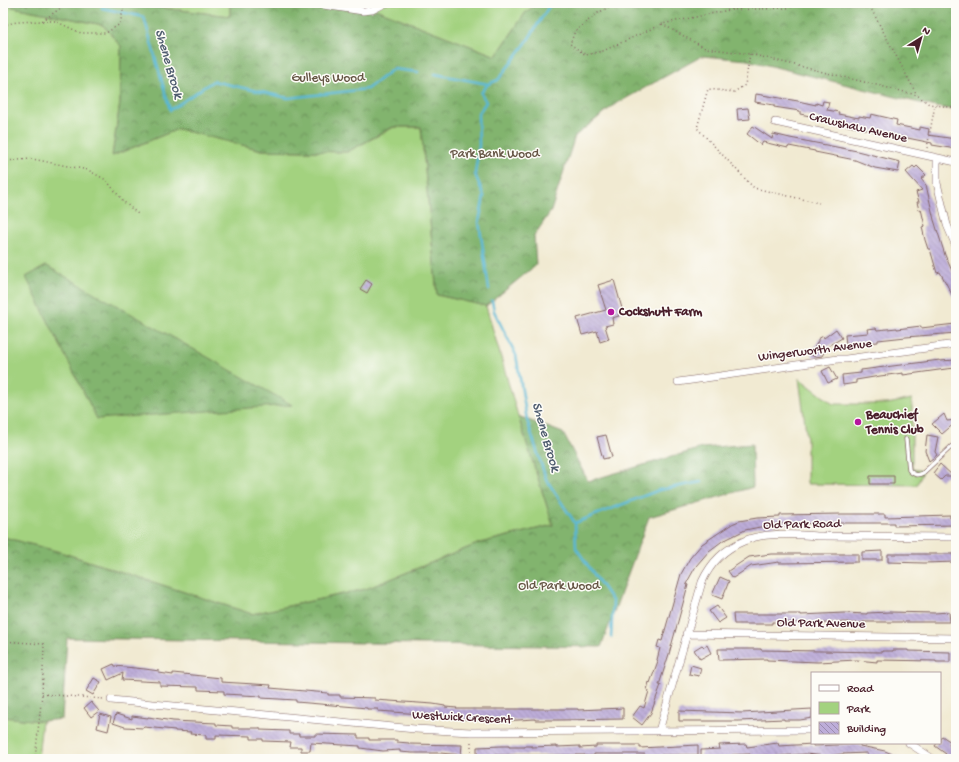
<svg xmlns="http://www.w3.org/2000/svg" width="959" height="762" font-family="'Gochi Hand',sans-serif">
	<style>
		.green { fill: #a3d27f; stroke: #767855 }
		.forest { fill: url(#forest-crowns); stroke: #666a4c }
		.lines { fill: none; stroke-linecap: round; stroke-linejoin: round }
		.stream { stroke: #57b7d6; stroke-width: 2.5 }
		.building { fill: url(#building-back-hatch) }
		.service-casing { stroke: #846665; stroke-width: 5 }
		.minor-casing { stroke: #846665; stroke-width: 8 }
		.path { stroke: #846665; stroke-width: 1.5; stroke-dasharray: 1 3; stroke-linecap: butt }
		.service { stroke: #fff; stroke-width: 3.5 }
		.minor { stroke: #fff; stroke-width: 7 }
		.poi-dot { fill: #b5179e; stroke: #fdfcf7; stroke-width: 1.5 }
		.labels { text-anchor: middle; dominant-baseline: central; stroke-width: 3; stroke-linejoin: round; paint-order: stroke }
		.park-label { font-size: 13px; fill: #655544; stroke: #fdfcf7 }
		.street-label { font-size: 13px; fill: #4a1f2b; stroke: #fdfcf7 }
		.poi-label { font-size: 13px; font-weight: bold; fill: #4a1f2b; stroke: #fdfcf7; text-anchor: start }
		.water-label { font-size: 14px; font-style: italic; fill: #4f5c6f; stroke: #fdfcf7 }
	</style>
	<defs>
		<pattern id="forest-crowns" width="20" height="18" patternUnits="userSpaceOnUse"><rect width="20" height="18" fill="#82b46e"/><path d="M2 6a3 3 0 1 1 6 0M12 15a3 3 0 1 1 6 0" fill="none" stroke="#6c925b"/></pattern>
		<pattern id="building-back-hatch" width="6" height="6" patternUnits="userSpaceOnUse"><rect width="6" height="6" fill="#bdadd9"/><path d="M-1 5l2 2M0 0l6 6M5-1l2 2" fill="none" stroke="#9c8cb0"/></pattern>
	</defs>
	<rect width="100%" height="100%" fill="#fdfcf7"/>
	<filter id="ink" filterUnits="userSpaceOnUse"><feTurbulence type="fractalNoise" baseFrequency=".025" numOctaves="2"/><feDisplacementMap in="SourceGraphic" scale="8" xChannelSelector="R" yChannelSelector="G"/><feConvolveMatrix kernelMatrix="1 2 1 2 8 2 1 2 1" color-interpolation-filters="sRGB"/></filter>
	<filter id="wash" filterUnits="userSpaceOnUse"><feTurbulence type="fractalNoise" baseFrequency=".012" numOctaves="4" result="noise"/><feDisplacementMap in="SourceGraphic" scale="16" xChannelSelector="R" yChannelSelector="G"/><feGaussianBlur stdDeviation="0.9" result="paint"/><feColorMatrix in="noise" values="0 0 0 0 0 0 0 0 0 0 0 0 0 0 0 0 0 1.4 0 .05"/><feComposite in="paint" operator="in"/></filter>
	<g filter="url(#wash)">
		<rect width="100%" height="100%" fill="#f1ead2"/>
		<!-- green -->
		<path class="green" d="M134 3H230V16L145 6Z
			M342 3H539L526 12 496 56 370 7Z
			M3 5 103 25 121 46 120 103 112 156 178 129 262 150 347 152 394 127H421L437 295 486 306 518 416 553 525 480 543 366 589 252 614 60 552 3 537Z
			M799 378 833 404H887L912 399V469L923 471 917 485 807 484V439Z
			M3 717 42 721 38 759H3Z"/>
		<!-- forest -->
		<path class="forest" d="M3 3H134L145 6 230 16V3H342L370 7 496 56 526 12 539 3H956V110L936 107 747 60 702 56 614 105 575 136 551 211 534 236 536 265 486 306 437 295 421 127H393L347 152 262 150 178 129 112 156 120 103 121 46 103 25 3 5Z
			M46 266H47L292 405 97 419 26 277Z
			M518 416 563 433 588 481 702 448 752 444 753 487 649 517 601 647 67 638 62 719 42 721 3 717V537L60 552 252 614 366 589 480 543 553 525Z"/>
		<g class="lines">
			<!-- stream -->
			<path class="stream" d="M102 8 144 17 170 110 213 81 288 98 367 89 393 69 418 72
				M435 74 488 84 498 80 526 43 551 3
				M488 84 481 93 486 102 478 114 479 145 475 174 484 196 479 222 489 289
				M492 301 494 311 516 355 527 420 546 479 575 523 576 548 613 602 611 637
				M575 523 659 490 701 482"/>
		</g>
		<g id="blocks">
			<!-- building -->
			<path class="building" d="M756 94 798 101 816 105V103L822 105 823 101 829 102 827 110 839 112 838 114 859 118V116L870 118 871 114 897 120 896 125 920 130V127L929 129 928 135 956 139V149L932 145V143L819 120 820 118 800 114V111L774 107V105L755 102Z
				M748 108 750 119 738 120 737 109Z
				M753 126 772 139 773 134 790 138 857 151 900 162 898 172 875 168 855 160 815 152V151L789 146 788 148 763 142 761 145 747 134Z
				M913 166 915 168 917 166 926 175 921 179 926 185 934 220 945 255 956 280V302L940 272 937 273 930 249H928L925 240 922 227 925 226 921 209 919 210 917 202H919L916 192 922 190 906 172Z
				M366 280 372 284 367 293 360 289Z
				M614 280 623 312 618 314 619 316 612 318 613 324 605 326 609 339 600 342 597 331 582 335 577 318 606 310 598 285Z
				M955 324 956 333 906 337 878 340V342L846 345 845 335 868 333 867 329 876 328 877 330 897 328V329L921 326V328Z
				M836 329 842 338 827 347 822 356 815 357 811 355 818 341V339L823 336 824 338Z
				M940 360V361L956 360V368L946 369 903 375V373L880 376 856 380V383L843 385 842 375 861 373V370Z
				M830 367 837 379 828 383 822 371Z
				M944 414 947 421 956 420V422L942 434 932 424Z
				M606 435 612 457 603 459 597 437Z
				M927 435 938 437 935 452 937 455 929 461 925 451Z
				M940 464 953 476H945L941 480 933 473Z
				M870 476H894V484H870Z
				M841 514H885V517L950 515V518H956V525L894 526V523H843L774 524 775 527H760L745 530 725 540V539L709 551 696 566 686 584 688 585 669 654 659 685H661L658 693 651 713 642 725 632 717 640 706 644 708 649 691 647 690 649 682 650 683 658 661 657 660 660 648 657 647 659 640 662 641 681 574 690 558 702 544 732 524 739 521 757 518 780 517V515Z
				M882 551V560H862V552Z
				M771 554H858V562L779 563V562L751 566 733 578 728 571 749 557Z
				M888 554H956V562L924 563 888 562Z
				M720 577 729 581 722 599 712 595Z
				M717 606 726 618 718 623 709 611Z
				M889 612 935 613 949 612 950 622H863V623H848V622L804 624V623L772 622V624H734L733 614H801V615L844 613 867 614V613Z
				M702 645 704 647 707 645 711 653 700 659 694 650Z
				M718 649H761V650L882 652V651H893V650H908V651L950 652V662H936V661L877 660V662L857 660 818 662 767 660V659L719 660Z
				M114 664 115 666 145 669 159 671V673L173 675V673L221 678V682L271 685 270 688 328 693V695H340V697L375 698V700L433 704 445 706V707L457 708 456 709H578V710L623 708V719L558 720H535V719L502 721 460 719 436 715 378 711V709H367V708L356 707 296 702V700L261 698V696L224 694V691L198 690V687L160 686V682L122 680 123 673 108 680 103 669Z
				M691 665 701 668 699 676 689 674Z
				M94 678 101 682 93 695 86 691Z
				M91 702 99 711 91 717 84 708Z
				M812 709V718L800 720H784V719L739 721H679V711L742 713Z
				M100 714 111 717 108 731 97 728Z
				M116 714 132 719V716L148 718V717L173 721 216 723V725L232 726V728H260V730L289 731V734H299V736H315V734L358 735V738H369V740H397V742L409 743V744L462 745 461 755 440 753H412L400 752V750L383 751 360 748V746L311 743 310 751H301V747H290L291 742 263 741V739H251V736L216 735V739H206V735L190 734 191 732 175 731V730L144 727 143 728 125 727 113 723Z
				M942 736 951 742 949 745 956 750V754L952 759 945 755 946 754 935 746 937 743H940V739Z
				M778 743 779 746 813 744V746L860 744V746L885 751 904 759H874L867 757V753L842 754 828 756 805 754 768 757V755L751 756 750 754 732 755V758H701V750L720 749 719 745 746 744 747 747Z
				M596 745H640V748L698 745V755H661V757H645V754H594V756H585V755H477V747L502 746H509V747H525V746H532V747L557 746V747L580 746V748L596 747Z"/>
		</g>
	</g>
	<g filter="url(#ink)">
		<use href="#blocks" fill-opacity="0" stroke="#846665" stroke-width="1"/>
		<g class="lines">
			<!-- service casing -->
			<g class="service-casing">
				<path id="service" d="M906 439 909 470C914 475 917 476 923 473L952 446H956"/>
			</g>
			<!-- minor casing -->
			<g class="minor-casing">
				<path id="minor" d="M310 3 363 11 372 10 386 3
					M775 122 956 162
					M937 158V183L947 225 956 246
					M678 382 838 359H846L956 344
					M686 634 956 638
					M111 700 415 729 471 732 812 730
					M659 731 702 582C711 562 724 549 744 541 766 531 799 535 822 536 867 536 911 537 956 537
					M909 743 933 759"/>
			</g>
			<!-- path -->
			<path class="path" d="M616 3 598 13 575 31 570 44 586 55 603 51 662 24 729 10 787 8 810 3
				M868 3 917 95
				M42 21H55L81 33H106L120 24 124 6H136V3
				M662 24 705 48 750 54 917 95 929 104 956 108
				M3 25 17 22 42 21 68 3
				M750 54 745 85 734 92 708 89 697 128 754 188 819 203
				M927 148 935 105
				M3 161 32 159 88 170 106 180 124 202 138 214
				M3 641 44 644 42 694 35 759
				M42 694 104 699
				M471 759V739"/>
			<!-- service -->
			<use href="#service" class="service"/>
			<!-- minor -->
			<use href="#minor" class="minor"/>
		</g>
	</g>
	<!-- markers -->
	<g class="poi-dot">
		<circle cx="611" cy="312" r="4"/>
		<circle cx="858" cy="422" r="4"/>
	</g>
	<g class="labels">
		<!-- park labels -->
		<g class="park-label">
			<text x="328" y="78">Gulleys Wood</text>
			<text x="495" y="154">Park Bank Wood</text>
			<text x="559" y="586">Old Park Wood</text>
		</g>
		<!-- street labels -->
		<g class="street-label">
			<text transform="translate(858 128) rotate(13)">Crawshaw Avenue</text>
			<text transform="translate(815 351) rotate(-7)">Wingerworth Avenue</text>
			<text transform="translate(802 525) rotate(-1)">Old Park Road</text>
			<text transform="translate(821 624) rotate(1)">Old Park Avenue</text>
			<text transform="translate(462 718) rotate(3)">Westwick Crescent</text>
		</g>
		<!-- poi labels -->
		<g class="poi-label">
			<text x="619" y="312">Cockshutt Farm</text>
			<text x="866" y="415">Beauchief<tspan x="866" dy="15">Tennis Club</tspan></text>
		</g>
		<!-- water labels -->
		<g class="water-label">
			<text transform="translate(168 64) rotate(74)">Shene Brook</text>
			<text transform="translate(545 437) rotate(74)">Shene Brook</text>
		</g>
	</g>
	<!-- margin -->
	<rect width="959" height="762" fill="none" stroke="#fdfcf7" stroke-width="16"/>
	<!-- legend -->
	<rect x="811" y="672" width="130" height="72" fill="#fdfcf7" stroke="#b5a4a5"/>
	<rect x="819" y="685" width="20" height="6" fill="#ffffff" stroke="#b5a4a5"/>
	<text x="847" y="692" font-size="12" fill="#4a1f2b">Road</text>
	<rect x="819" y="702" width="20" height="12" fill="#a3d27f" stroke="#b5a4a5"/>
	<text x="847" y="712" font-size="12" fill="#4a1f2b">Park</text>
	<rect x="819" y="722" width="20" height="12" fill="url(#building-back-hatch)" stroke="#b5a4a5"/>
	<text x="847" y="732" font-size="12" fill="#4a1f2b">Building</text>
	<!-- north arrow -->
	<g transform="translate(921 38) rotate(37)" stroke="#fdfcf7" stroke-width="3" paint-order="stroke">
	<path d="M0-3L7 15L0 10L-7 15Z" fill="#4a1f2b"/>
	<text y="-6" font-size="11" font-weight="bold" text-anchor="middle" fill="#4a1f2b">N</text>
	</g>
</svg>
